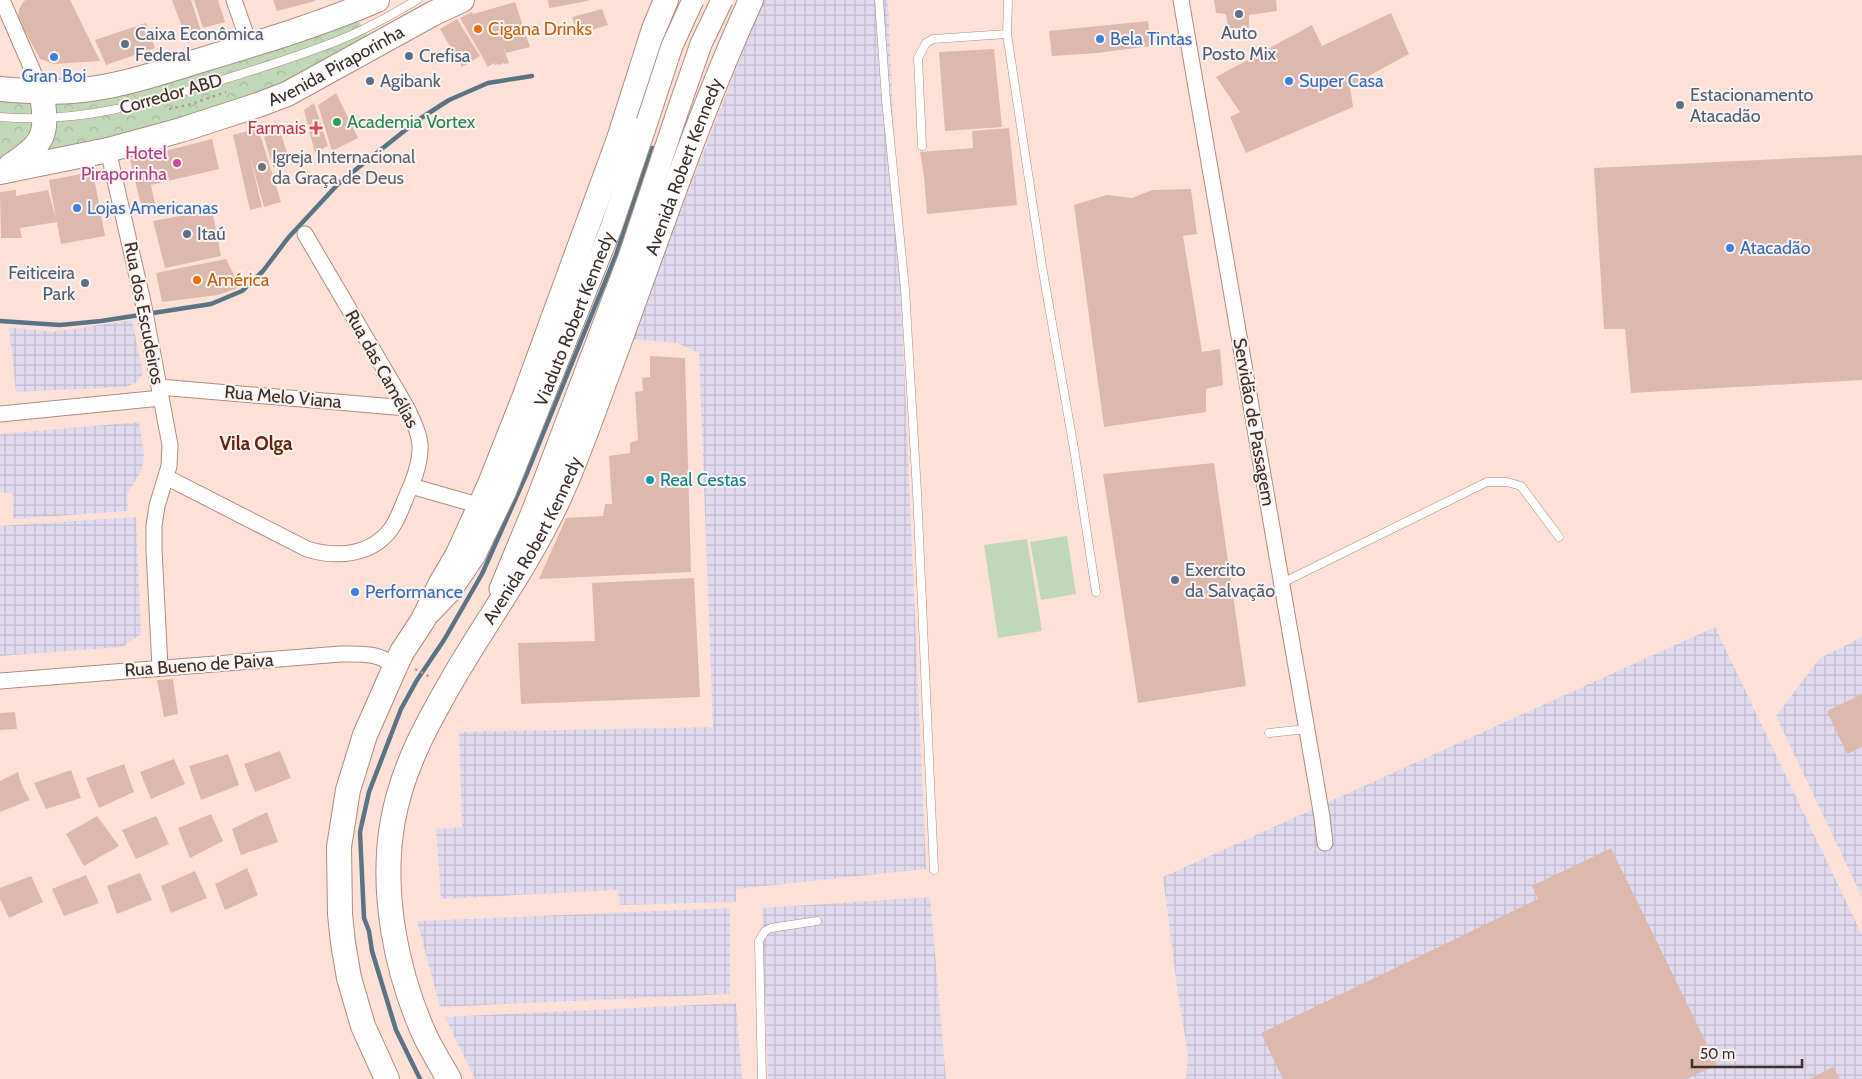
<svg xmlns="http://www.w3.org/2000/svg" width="1862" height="1079" font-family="Cabin,sans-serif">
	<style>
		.industrial { fill: url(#industrial-grid) }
		.park { fill: url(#park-crowns) }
		.garden { fill: #c1d8b8 }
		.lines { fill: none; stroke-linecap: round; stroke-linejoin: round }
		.stream { stroke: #597485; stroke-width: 4.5 }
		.building { fill: #dcb9ac }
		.lane-casing { stroke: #ad8c80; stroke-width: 9 }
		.street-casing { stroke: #ad8c80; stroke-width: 17 }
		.secondary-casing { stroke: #ad8c80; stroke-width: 23 }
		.primary-casing { stroke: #ad8c80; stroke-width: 26 }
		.path { stroke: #b29b92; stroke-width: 2.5; stroke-dasharray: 2.5 4; stroke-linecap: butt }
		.lane { stroke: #fff; stroke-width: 8 }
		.street { stroke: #fff; stroke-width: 15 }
		.secondary { stroke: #fff; stroke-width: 21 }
		.primary { stroke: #fff; stroke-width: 24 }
		.secondary-bridge-casing { stroke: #ad8c80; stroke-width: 23; stroke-linecap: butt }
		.secondary-bridge { stroke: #fff; stroke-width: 21 }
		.service-dot { fill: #5c6f8a; stroke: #fbf3f1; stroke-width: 2 }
		.food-dot { fill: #e8710a; stroke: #fbf3f1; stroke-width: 2 }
		.shop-dot { fill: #3f7fe0; stroke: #fbf3f1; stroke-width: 2 }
		.leisure-dot { fill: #2e9e5b; stroke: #fbf3f1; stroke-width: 2 }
		.health-dot { fill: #e0444e; stroke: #fbf3f1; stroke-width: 2 }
		.hotel-dot { fill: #d1479c; stroke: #fbf3f1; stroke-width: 2 }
		.worship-dot { fill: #6b7280; stroke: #fbf3f1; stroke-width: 2 }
		.culture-dot { fill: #0f9aa8; stroke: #fbf3f1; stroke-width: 2 }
		.labels { text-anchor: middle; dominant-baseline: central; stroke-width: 4; stroke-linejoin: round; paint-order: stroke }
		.food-label { font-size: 18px; fill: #c56008; stroke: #fbf3f1; text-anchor: start }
		.service-label { font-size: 18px; fill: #4e5e75; stroke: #fbf3f1; text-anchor: start }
		.shop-label { font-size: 18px; fill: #366cbe; stroke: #fbf3f1; text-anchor: start }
		.street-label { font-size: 18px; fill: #3c2f29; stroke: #fbf3f1 }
		.leisure-label { font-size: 18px; fill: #27864d; stroke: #fbf3f1; text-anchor: start }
		.health-label { font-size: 18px; fill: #be3a42; stroke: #fbf3f1; text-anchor: end }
		.hotel-label { font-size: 18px; fill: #b23c85; stroke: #fbf3f1; text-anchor: end }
		.worship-label { font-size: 18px; fill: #5b616d; stroke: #fbf3f1; text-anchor: start }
		.culture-label { font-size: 18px; fill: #0d838f; stroke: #fbf3f1; text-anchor: start }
		.neighbourhood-label { font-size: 19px; font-weight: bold; fill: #66260b; stroke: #fbf3f1 }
	</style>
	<defs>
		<pattern id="industrial-grid" width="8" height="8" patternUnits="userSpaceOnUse" patternTransform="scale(1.25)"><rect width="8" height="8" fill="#e1daef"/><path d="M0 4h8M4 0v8" fill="none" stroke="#c2bbcd"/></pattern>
		<pattern id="park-crowns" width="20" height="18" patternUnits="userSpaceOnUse" patternTransform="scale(1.25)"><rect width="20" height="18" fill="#c1d8b8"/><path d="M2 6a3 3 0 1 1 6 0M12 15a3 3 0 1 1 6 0" fill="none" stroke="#a7ba9e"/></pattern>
	</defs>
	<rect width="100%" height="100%" fill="#fee1d6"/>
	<!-- industrial -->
	<path class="industrial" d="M763 0H888L926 869 736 889V902L620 905 618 890 441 899 436 829 462 827 459 732 713 727 699 353 677 343 631 339Z
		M132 320 143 374 136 383 125 387 16 392 9 327 53 332Z
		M139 422 144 454 142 470 127 494 128 511 13 519V494L0 492V434Z
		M136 517 141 634 122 647 0 656V526Z
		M1715 627 1862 935V1079H1186L1188 1054 1178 994 1163 877Z
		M1862 637V897L1776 716 1820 658Z
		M930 897 946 1079H768L762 908Z
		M730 908V994L440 1007 417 921Z
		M736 1003 742 1079H475L445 1017Z"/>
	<!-- park -->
	<path class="park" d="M355 18 368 32 357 51 298 81 129 137 0 161V101H100Z"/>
	<!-- garden -->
	<path class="garden" d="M1067 536 1076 594 1041 600 1030 542Z
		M1027 539 1042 631 998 638 984 545Z"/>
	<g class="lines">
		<!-- stream -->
		<path class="stream" d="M0 321 60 325 101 321 211 304 242 291 263 271 288 238 339 183 418 120 449 100 488 83 532 76
			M420 1079 396 1030 372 951 369 931 364 918 360 832 369 792 401 709 417 680 444 640 482 574 527 473 616 255 652 148"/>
	</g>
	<!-- building -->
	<path class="building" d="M26 0H70L100 61 54 64 40 59 18 18 19 9 24 1Z
		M172 0H191L203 37 188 43Z
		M194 0H218L225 22 203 28Z
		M273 0H315V1L277 11Z
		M548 0H588V1L549 8Z
		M1214 0H1276L1277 11 1249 15V28H1228L1226 14 1216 13Z
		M515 2 530 47 506 53 502 44 509 63 505 64 503 63 500 65 498 64 495 65 494 63 488 67 460 18 472 12 473 14Z
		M602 9 608 25 578 34 572 17Z
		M1391 13 1409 54 1350 86 1353 107 1246 153 1230 117 1240 112 1216 77 1312 25 1322 46Z
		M457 19 480 56 462 67 440 29Z
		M1148 21 1151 46 1097 53 1052 56 1049 31Z
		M146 23 155 48 106 65 95 40Z
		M994 49 1002 127 945 131 939 52Z
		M336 93 358 138 332 151 318 105Z
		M314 103 328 146 315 153 304 110Z
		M258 128 281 202 264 207 249 153 262 207 250 210 233 135Z
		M1009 128 1017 205 927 214 924 176 920 152 973 148 972 131Z
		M280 131 290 162 273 167 264 137Z
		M212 139 219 169 151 185 155 205 142 209 130 160Z
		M1862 155V380L1631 393 1625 329H1604L1594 168Z
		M93 172 105 236 61 244 57 222 20 228 22 238H1L0 192 16 190V196L48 190 56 219 49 180Z
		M1191 189 1197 234 1183 236 1202 352 1220 349 1223 385 1206 389V412L1104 427 1074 205 1107 195 1132 198 1152 190Z
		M212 210 221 256 165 268 153 221Z
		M226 259 240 287 218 295 162 302 156 273Z
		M650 356 685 358 691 572 539 579 566 518 603 516 605 504H612L609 456 630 453V443L638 440 635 392 643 391 642 378 650 377Z
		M1214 463 1246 686 1138 703 1103 474Z
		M694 578 700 697 521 704 518 643 595 641 592 583Z
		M173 679 178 714 164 717 157 680Z
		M1862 694V747L1847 754 1827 711Z
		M15 712 17 729 0 730V713Z
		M280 751 291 778 255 792 244 764Z
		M228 754 239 785 201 800 189 766Z
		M174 759 185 784 151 799 140 772Z
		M124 764 134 792 99 808 86 778Z
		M71 770 81 798 46 809 34 783Z
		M18 772 22 786 30 800 0 812V781Z
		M267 812 278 842 241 855 232 829Z
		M211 814 223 841 190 858 178 828Z
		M97 816 119 846 84 866 66 834Z
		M156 816 169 844 136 859 122 830Z
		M1611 848 1717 1065 1687 1079H1283L1261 1033 1538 899 1532 886Z
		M247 868 258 895 225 910 215 884Z
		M195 871 207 898 171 913 161 886Z
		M140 873 152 900 117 914 107 886Z
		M86 875 99 903 64 916 52 889Z
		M31 876 43 902 9 918 0 899V888Z
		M1833 1067 1840 1079H1809Z"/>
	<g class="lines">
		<!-- lane casing -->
		<g class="lane-casing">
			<path id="lane" d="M879 0 886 100 905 289 917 492 934 870
				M1008 0 1007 34 1042 266 1074 449 1096 592
				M0 117C79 124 148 103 222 80 261 68 299 56 337 41 365 30 391 15 417 0
				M922 146 918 58 926 43 933 39 1007 34
				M1282 583 1487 482H1507L1521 486 1559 537
				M1269 733 1307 729
				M762 1079 759 941 765 931 771 928 817 921"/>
		</g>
		<!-- street casing -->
		<g class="street-casing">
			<path id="street" d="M2 0 42 92
				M234 0 250 46
				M1181 0 1322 817 1325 843
				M108 150 143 302 170 445 169 466 157 506 154 526V550L160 667
				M159 387 407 408
				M0 414 161 398
				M166 477 307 549C336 558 371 556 391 529 398 519 402 507 407 495 414 480 421 461 420 444 419 431 412 419 407 408L305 234
				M411 486 481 506
				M0 681 341 654C361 654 380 652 395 667"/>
		</g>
		<!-- secondary casing -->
		<g class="secondary-casing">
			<g id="secondary">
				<path d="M500 589 534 507 629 257 676 116"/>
				<path id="s1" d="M430 613 450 592 475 555 505 493 611 228 647 122"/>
			</g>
		</g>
		<!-- primary casing -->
		<g class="primary-casing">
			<g id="primary">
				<path d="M0 89C24 91 48 93 72 91 115 88 156 74 198 61 258 43 319 25 377 0"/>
				<path d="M10 166C47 141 47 135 42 92"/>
				<path id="s2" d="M0 172 108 150 181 130 258 105 287 94 434 13 462 0"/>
				<path d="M387 1079 363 1026 349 978 343 943 340 914 339 847 348 790 365 735 395 667 402 652 423 620 441 583 457 556 490 484 524 398 619 139 654 29 666 0"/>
				<path id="s3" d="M449 1079C441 1065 433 1052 426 1038 396 973 380 891 393 820 403 765 430 718 458 670 492 613 531 559 559 498 577 459 591 418 606 378 653 252 695 123 751 0"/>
			</g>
		</g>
		<!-- path -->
		<path class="path" d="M169 109 188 105 226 92
			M415 669 432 678"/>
		<!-- lane -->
		<use href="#lane" class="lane"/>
		<!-- street -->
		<use href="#street" class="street"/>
		<!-- secondary -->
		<use href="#secondary" class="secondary"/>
		<!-- primary -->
		<use href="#primary" class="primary"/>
		<!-- secondary-bridge casing -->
		<g class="secondary-bridge-casing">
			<path id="secondary-bridge" d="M676 116 701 44 722 0
				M647 122 672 46 693 0"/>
		</g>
		<!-- secondary-bridge -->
		<use href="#secondary-bridge" class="secondary-bridge"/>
	</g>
	<!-- markers -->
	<g class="service-dot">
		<circle cx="1239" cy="14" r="5"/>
		<circle cx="125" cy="44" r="5"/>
		<circle cx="409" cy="56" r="5"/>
		<circle cx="370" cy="81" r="5"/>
		<circle cx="1680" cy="105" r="5"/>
		<circle cx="187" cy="234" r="5"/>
		<circle cx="85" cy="283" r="5"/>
		<circle cx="1175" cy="580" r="5"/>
	</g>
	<g class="food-dot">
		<circle cx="478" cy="29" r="5"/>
		<circle cx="197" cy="280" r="5"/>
	</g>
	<g class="shop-dot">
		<circle cx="1100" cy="39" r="5"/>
		<circle cx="54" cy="57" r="5"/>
		<circle cx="1289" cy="81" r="5"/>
		<circle cx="77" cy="208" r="5"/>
		<circle cx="1730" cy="248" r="5"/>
		<circle cx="355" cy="592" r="5"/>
	</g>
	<circle class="leisure-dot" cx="337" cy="122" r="5"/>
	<path class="health-dot" d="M313.5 120.5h5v5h5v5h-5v5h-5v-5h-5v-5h5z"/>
	<circle class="hotel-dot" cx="177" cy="163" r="5"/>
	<circle class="worship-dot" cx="262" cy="167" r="5"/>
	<circle class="culture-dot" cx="650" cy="480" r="5"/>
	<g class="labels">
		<!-- food labels -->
		<g class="food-label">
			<text x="488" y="29">Cigana Drinks</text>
			<text x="207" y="280">América</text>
		</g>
		<!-- service labels -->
		<g class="service-label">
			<text x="1239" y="33" text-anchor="middle">Auto<tspan x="1239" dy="21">Posto Mix</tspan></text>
			<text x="135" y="34">Caixa Econômica<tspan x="135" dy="21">Federal</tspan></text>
			<text x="419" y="56">Crefisa</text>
			<text x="380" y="81">Agibank</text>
			<text x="1690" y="95">Estacionamento<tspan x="1690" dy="21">Atacadão</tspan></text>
			<text x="197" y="234">Itaú</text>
			<text x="75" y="273" text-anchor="end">Feiticeira<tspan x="75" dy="21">Park</tspan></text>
			<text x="1185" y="570">Exercito<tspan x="1185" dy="21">da Salvação</tspan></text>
		</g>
		<!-- shop labels -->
		<g class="shop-label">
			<text x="1110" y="39">Bela Tintas</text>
			<text x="54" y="76" text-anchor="middle">Gran Boi</text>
			<text x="1299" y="81">Super Casa</text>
			<text x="87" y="208">Lojas Americanas</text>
			<text x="1740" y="248">Atacadão</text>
			<text x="365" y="592">Performance</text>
		</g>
		<!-- street labels -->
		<g class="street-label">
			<text stroke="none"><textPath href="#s2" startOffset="354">Avenida Piraporinha</textPath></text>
			<text transform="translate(171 94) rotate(-16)">Corredor ABD</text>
			<text stroke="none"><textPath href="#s3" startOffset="989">Avenida Robert Kennedy</textPath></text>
			<text transform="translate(144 313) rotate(79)">Rua dos Escudeiros</text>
			<text stroke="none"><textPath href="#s1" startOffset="330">Viaduto Robert Kennedy</textPath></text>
			<text transform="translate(382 369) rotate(61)">Rua das Camélias</text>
			<text transform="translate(283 397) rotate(5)">Rua Melo Viana</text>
			<text transform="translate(1254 422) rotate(80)">Servidão de Passagem</text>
			<text stroke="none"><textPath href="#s3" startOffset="585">Avenida Robert Kennedy</textPath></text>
			<text transform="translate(199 665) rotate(-4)">Rua Bueno de Paiva</text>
		</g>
		<!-- leisure labels -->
		<g class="leisure-label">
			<text x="347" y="122">Academia Vortex</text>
		</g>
		<!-- health labels -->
		<g class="health-label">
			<text x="306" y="128">Farmais</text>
		</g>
		<!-- hotel labels -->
		<g class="hotel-label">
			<text x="167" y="153">Hotel<tspan x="167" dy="21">Piraporinha</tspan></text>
		</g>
		<!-- worship labels -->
		<g class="worship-label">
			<text x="272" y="157">Igreja Internacional<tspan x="272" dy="21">da Graça de Deus</tspan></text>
		</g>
		<!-- culture labels -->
		<g class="culture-label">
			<text x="660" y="480">Real Cestas</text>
		</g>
		<!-- neighbourhood labels -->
		<g class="neighbourhood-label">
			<text x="256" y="443">Vila Olga</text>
		</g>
	</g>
	<!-- scale -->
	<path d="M1692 1059v8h110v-8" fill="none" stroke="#3c2f29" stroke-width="2.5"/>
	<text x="1700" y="1059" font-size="15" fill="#3c2f29" stroke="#fbf3f1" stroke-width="4" paint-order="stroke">50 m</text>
</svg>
